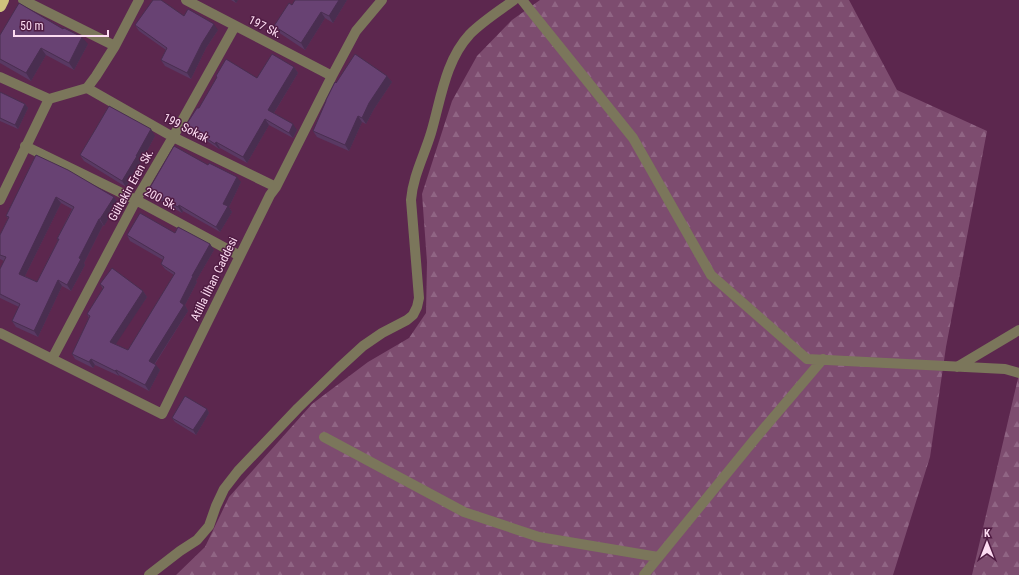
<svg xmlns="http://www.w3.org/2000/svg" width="1019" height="575" font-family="'Roboto Condensed',sans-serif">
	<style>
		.forest { fill: url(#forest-firs) }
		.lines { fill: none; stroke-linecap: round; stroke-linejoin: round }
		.minor { stroke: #7b765b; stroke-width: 10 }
		.highway { stroke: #cfc17d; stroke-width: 12 }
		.wall { fill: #593963; fill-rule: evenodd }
		.shaded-wall { fill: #492e50 }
		.building { fill: #684273; stroke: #492e50; fill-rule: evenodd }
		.labels { text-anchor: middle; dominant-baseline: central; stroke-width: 3; stroke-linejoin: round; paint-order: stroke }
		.street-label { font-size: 12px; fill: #fddcf2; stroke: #501c43 }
	</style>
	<defs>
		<pattern id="forest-firs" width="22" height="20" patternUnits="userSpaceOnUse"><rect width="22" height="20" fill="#7d4c6f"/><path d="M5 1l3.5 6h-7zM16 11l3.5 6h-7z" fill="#906584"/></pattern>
	</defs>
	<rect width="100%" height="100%" fill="#5c274e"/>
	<!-- forest -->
	<path class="forest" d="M540 0H849L897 90 987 131 946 347 930 457 893 575H176L205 547 229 497 312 404 368 362 409 338 426 313 427 262 422 194 452 101 477 56 512 20Z
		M1019 374V575H972Z"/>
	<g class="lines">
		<!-- minor -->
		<path class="minor" d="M23 0 115 46
			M186 0 332 76
			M522 0 633 138 711 275 807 359 1005 369 1019 373
			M0 77 49 99
			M87 88 173 137 276 187
			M25 146 136 200 240 256
			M0 200 49 99 87 88 96 76 115 46 139 0
			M0 333 162 414 270 195 276 187 332 76 356 31 382 0
			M52 359 136 200 173 137 235 26
			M957 367 1019 330
			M324 437 464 512 539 537 658 557
			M149 575 180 551 197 540 209 526 216 506 224 489 238 471 298 408 339 368 363 346 382 333 407 320 413 315 417 307 419 298 411 200C413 176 424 156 431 133 441 99 445 61 470 34 483 21 499 11 514 0
			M644 575 754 440 823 359"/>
		<!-- highway -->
		<path class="highway" d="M0 6 3 0"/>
	</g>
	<!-- wall -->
	<path class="wall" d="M231 0H238L236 3Z
		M347 0 333 23 325 18 305 50 278 32 274 26 292 5Z
		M184 16 218 30 206 48 191 79 165 66 161 60 166 50 139 31 135 25Z
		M0 35 88 44 74 70 46 55 31 81 0 63Z
		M294 67 298 73 274 113 297 130 293 138 269 125 247 163 220 148 219 149 190 130 186 125 199 108 217 78 216 76 257 78Z
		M387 76 392 82 374 109 366 124 362 122 349 151 317 137 313 131 336 83Z
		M0 92 25 104 28 108 18 129 0 121Z
		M155 136 141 162 126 187 84 161 80 155Z
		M36 155 114 197 118 203 104 226 103 225 84 263 85 265 71 291 62 286 38 337 16 327 12 321 19 307 0 298V269L4 261 0 259V235L8 218 6 216ZM61 203 72 209 57 239 58 240 37 282 25 276Z
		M208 165 241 182 229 207 232 212 220 232 183 211 182 213 152 196 148 191Z
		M175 233 210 244 214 250 196 281 197 282 185 305 188 311 155 364 160 370 149 391 119 375V376L95 365 93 368 75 359 72 354 89 318 87 314 103 289 100 284 143 291 147 297 115 344 128 350 174 275 165 269 161 264 163 260 130 241 127 235Z
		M207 409 209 413 196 435 175 422 172 418Z"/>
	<!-- shaded-wall -->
	<path class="shaded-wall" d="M234 0H238L236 3Z
		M339 0H347L333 23 329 16Z
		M321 12 325 18 305 50 301 43Z
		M214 24 218 30 206 48 191 79 187 73 202 43Z
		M82 37 88 44 74 70 69 63Z
		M41 48 46 55 31 81 26 73Z
		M294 67 298 73 272 116 268 110Z
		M387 76 392 82 374 109 366 124 362 118 369 103Z
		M25 104 28 108 18 129 15 125Z
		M358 116 362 122 349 151 345 145Z
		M265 119 269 125 247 163 243 157Z
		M293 124 297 130 293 138 289 133Z
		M151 129 155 136 141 162 126 187 122 181Z
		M216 142 220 148 219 149 215 144Z
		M237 177 241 182 229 207 232 212 220 232 216 227 223 204Z
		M56 197 61 203 23 280 19 274Z
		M114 197 118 203 104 226 100 219Z
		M179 205 183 211 182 213 178 207Z
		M99 219 103 225 84 263 85 265 71 291 67 285 79 258Z
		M210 244 214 250 196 281 197 282 185 305 188 311 153 366 149 361 180 302 192 276Z
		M58 280 62 286 38 337 34 331Z
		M143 291 147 297 114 347 110 342Z
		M91 359 95 365 93 368 89 362Z
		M156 365 160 370 149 391 145 385Z
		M116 370 119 375V376L115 371Z
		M207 409 209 413 196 435 193 430Z"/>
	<!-- building -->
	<path class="building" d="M153 0H161L184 16 188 9 214 24 202 43 187 73 161 60 167 48 135 25Z
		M295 0H339L329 16 321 12 301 43 274 26 289 3 292 5Z
		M19 3 63 29 64 28 82 37 69 63 41 48 26 73 0 59V35Z
		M272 54 294 67 268 110 293 124 289 133 265 119 243 157 216 142 215 144 186 125 197 108H199L217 77 216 76 226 59 257 78Z
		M355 54 387 76 369 103 362 118 358 116 345 145 313 131 326 101V100L335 82 336 83Z
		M0 92 25 104 15 125 0 118Z
		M109 106 151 129 136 156H137L122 181 80 155 95 130Z
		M174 146 208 165 209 163 237 177 223 204 228 206 216 227 179 205 178 207 148 191Z
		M36 155 68 170 114 197 100 219H99L79 258 81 259 67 285 58 280 34 331 12 321 20 304 0 294V269L6 257 0 255V235L9 217 6 216ZM56 197 74 207 57 239H59L37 282 19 274Z
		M140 213 175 233 178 227 210 244 192 276H193L180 302 184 305 149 361 156 365 145 385 116 370 115 371 91 359 89 362 72 354 90 316 87 314 104 287 100 284 112 268 143 291 110 342 128 350 175 273 161 264 164 257 127 235Z
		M185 396 207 409 193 430 172 418Z"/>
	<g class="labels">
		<!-- street labels -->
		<g class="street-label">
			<text transform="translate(265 27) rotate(27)">197 Sk.</text>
			<text transform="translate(186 128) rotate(27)">199 Sokak</text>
			<text transform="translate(131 185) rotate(-61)">Gültekin Eren Sk.</text>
			<text transform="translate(161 199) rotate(28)">200 Sk.</text>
			<text transform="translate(214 279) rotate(-64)">Atilla İlhan Caddesi</text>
		</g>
	</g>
	<!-- north arrow -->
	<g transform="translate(987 543)" stroke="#501c43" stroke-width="3" paint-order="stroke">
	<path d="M0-3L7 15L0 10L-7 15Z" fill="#fddcf2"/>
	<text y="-6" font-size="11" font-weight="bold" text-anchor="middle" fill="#fddcf2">K</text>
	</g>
	<!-- scale -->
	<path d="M14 30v6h94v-6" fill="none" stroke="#fddcf2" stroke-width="2"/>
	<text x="20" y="30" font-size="12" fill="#fddcf2" stroke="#501c43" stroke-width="3" paint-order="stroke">50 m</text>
</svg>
